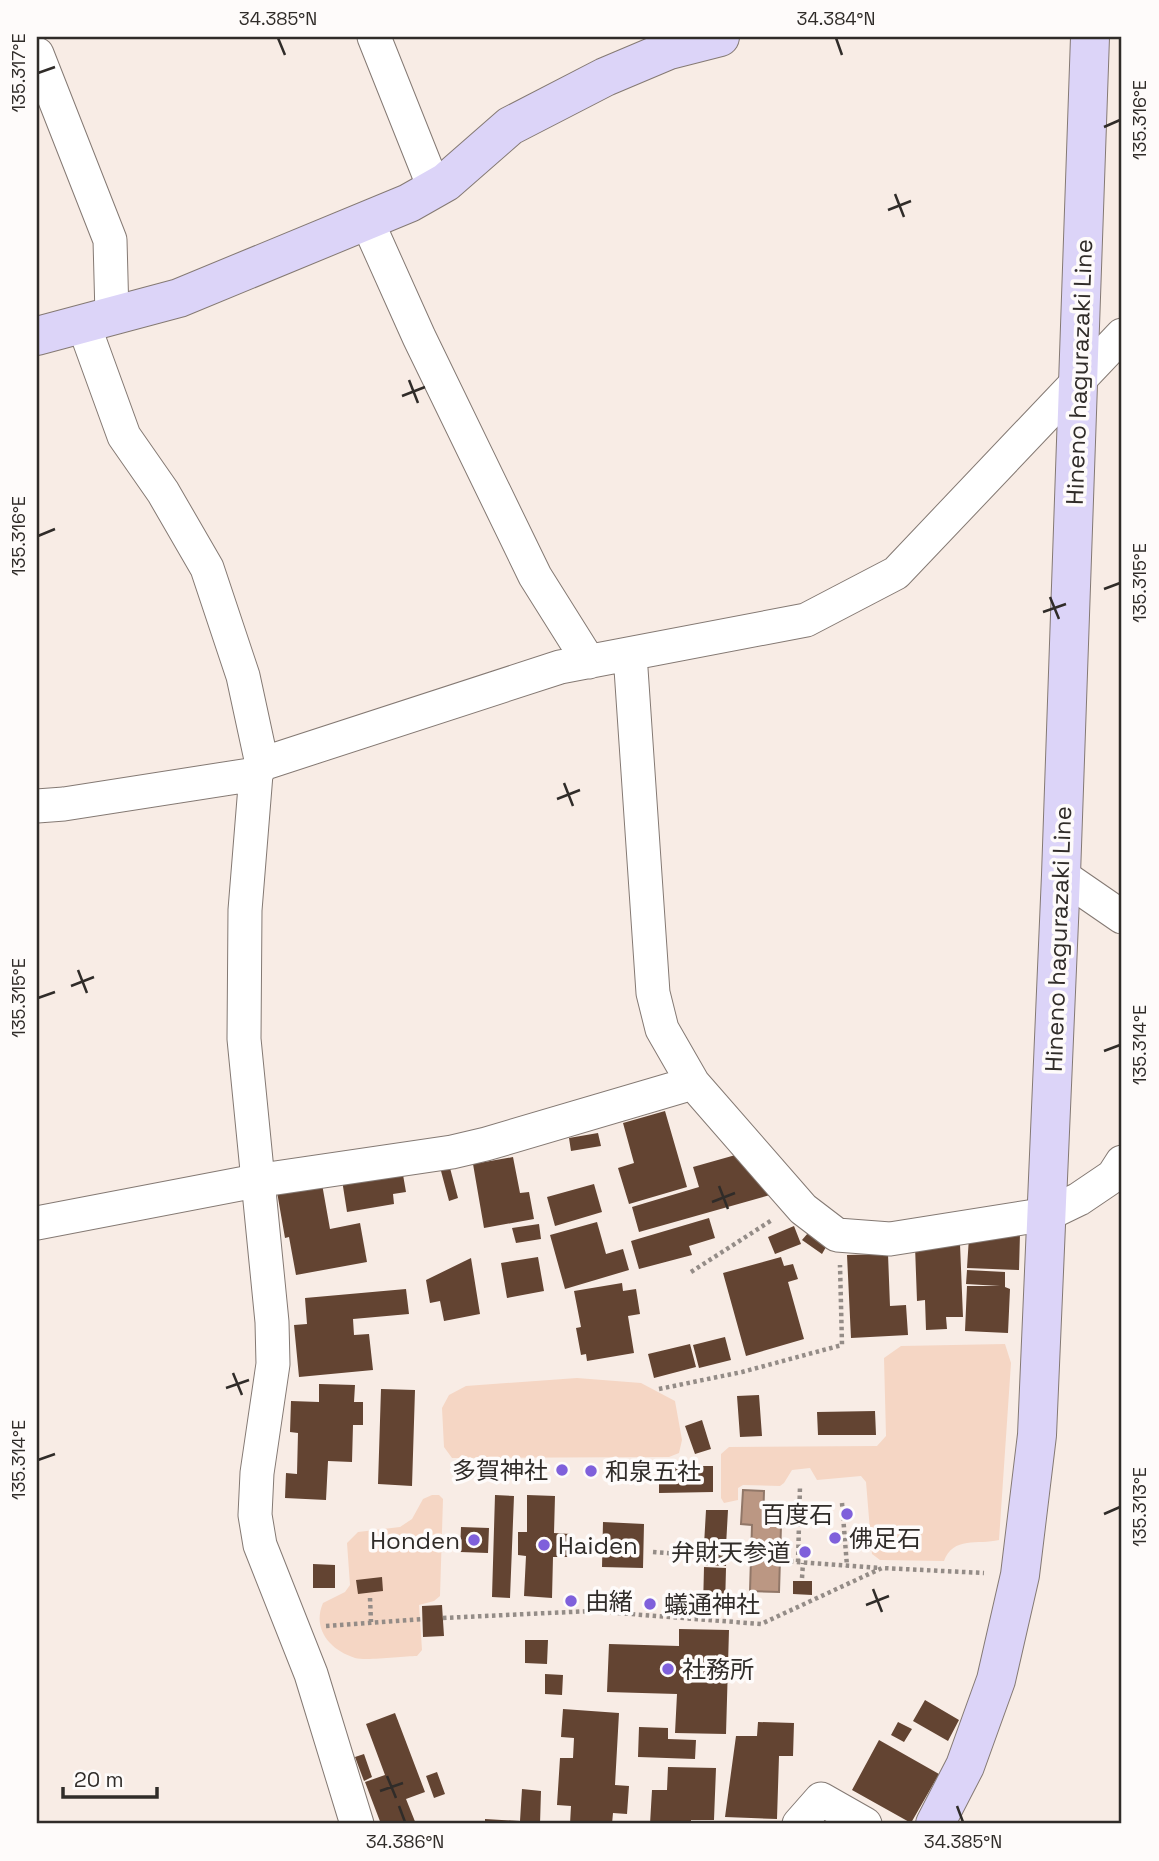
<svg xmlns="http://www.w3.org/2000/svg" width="1159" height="1861" font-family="'Space Grotesk','Noto Sans JP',sans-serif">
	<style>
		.green { fill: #f5d6c4 }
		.water { fill: #bb9783; stroke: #917768; stroke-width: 2 }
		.building { fill: #634432 }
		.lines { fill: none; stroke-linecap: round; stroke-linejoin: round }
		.street-casing { stroke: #847973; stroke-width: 35 }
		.secondary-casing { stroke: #847973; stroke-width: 40 }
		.path { stroke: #948c87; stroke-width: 4.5; stroke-dasharray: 3.5 3.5; stroke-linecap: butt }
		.street { stroke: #fff; stroke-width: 33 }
		.secondary { stroke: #dcd4f8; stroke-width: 38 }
		.ticks { fill: none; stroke: #302c29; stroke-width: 2.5 }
		.poi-dot { fill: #7f60db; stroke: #fefbfa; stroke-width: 2.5 }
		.labels { text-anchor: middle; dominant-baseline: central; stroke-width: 7; stroke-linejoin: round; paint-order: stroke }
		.street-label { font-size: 24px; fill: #302c29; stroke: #fefbfa }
		.poi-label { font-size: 24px; fill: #302c29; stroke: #fefbfa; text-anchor: start }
		.neatline { fill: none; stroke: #302c29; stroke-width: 2.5 }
		.ticks-label { font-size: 18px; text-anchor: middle; fill: #302c29 }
	</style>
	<rect width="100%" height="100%" fill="#f8ece5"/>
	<!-- green -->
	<path class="green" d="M1005 1344 1011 1363 999 1540C978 1545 953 1536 944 1561L880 1560 872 1554 866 1482 861 1476 817 1480 810 1468 792 1470 784 1483 780 1486 743 1485 738 1488V1500L724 1503 721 1498V1454L729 1447 877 1446 886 1436 884 1358 901 1346Z
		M577 1378 641 1383 675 1401 682 1440 679 1453 669 1457 452 1458 444 1447 442 1408 449 1395 466 1386Z
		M432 1495H439L443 1499 440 1596 434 1601 419 1605 422 1650 417 1656C403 1656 367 1661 355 1658 329 1650 312 1628 323 1603L345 1592 350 1585 347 1543 358 1532 400 1527 412 1519 423 1499Z"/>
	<!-- water -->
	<path class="water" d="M743 1490 764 1491 763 1524 781 1525 779 1592 750 1591 752 1525 741 1524Z"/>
	<!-- building -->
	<path class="building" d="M665 1111 687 1187 629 1204 618 1168 634 1163 623 1123Z
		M598 1133 601 1146 571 1151 569 1138Z
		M739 1154 770 1195 639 1232 632 1207 699 1187 693 1167Z
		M513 1157 520 1193 529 1192 534 1219 484 1228 473 1164Z
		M450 1168 458 1198 449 1201 441 1171Z
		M402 1169 406 1192 393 1194 394 1204 347 1212 342 1180Z
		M322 1184 330 1229 360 1223 367 1262 296 1275 289 1237 285 1238 277 1192Z
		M594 1184 602 1212 555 1226 547 1197Z
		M709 1218 715 1238 689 1246 692 1255 639 1269 631 1241Z
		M597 1222 606 1254 623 1249 629 1270 565 1289 550 1235Z
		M539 1224 541 1239 516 1243 512 1228Z
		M794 1226 801 1244 775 1254 768 1237Z
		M808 1233 826 1247 822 1254 802 1240Z
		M1020 1233 1019 1270 967 1268 969 1237Z
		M960 1244 963 1317H946L947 1329 926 1330 925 1300 917 1301 915 1246Z
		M888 1254 890 1306 906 1305 908 1335 851 1338 847 1255Z
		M538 1257 544 1291 507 1298 501 1263Z
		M781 1257 784 1266 793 1264 798 1279 788 1282 804 1339 746 1356 723 1273Z
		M471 1258 480 1314 444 1321 440 1301 430 1303 426 1280Z
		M967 1270 1005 1272V1287L1010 1289 1008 1333 965 1331 967 1286H1000L966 1284Z
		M622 1283 623 1291 636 1289 640 1314 628 1316 634 1353 587 1361 586 1354 581 1355 576 1328 581 1327 574 1291Z
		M406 1289 409 1314 353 1319 354 1335 369 1334 373 1370 299 1377 294 1325 307 1324 305 1298Z
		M725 1337 731 1360 699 1368 693 1345Z
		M690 1344 696 1367 654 1378 648 1354Z
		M319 1384 355 1385 354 1402H363V1425H353L352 1462 328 1461 326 1500 285 1498 286 1473 297 1474 298 1433 290 1432 291 1401 319 1402Z
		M381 1389 415 1390 412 1486 378 1484Z
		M759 1395 762 1436 740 1437 737 1396Z
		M875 1411 876 1435H818L817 1412Z
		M702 1420 711 1449 695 1454 685 1426Z
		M659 1466H713V1492L659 1493Z
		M495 1495 514 1496 510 1598 492 1597Z
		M527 1495 555 1496 554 1533 571 1534 570 1557H553L552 1598 524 1596 526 1556 518 1555V1532H527Z
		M706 1510H728L726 1546 704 1545Z
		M603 1522 644 1524 643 1568 602 1567Z
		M461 1527 489 1528 488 1553 460 1552Z
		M704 1547H727L726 1566 704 1565Z
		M313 1564 335 1565V1588H313Z
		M704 1567 726 1568 725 1608H703Z
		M382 1577 383 1591 358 1594 356 1580Z
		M793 1581H812V1595L793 1594Z
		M442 1605 444 1636 423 1637 422 1606Z
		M679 1629 729 1630 726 1734 675 1733 677 1694 607 1692 609 1644 679 1646Z
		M525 1640H548L547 1664 525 1663Z
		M545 1674 563 1675 562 1695 545 1694Z
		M925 1700 959 1720 948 1741 913 1721Z
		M563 1709 619 1713 615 1785 629 1786 627 1814 613 1813 612 1824H570L571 1806 557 1805 560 1758H573L574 1738 561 1737Z
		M395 1713 425 1792 406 1799 416 1824H381L365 1782 385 1775 366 1724Z
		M758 1722 794 1723 793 1756H779L777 1819 725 1817 736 1736H757Z
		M898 1722 912 1729 904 1742 891 1735Z
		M639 1727 668 1728V1739L696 1740 695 1759 638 1757Z
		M879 1740 939 1774 911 1823 852 1790Z
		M364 1754 372 1777 364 1781 355 1757Z
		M668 1767 716 1768 714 1820H691V1824H650L652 1790H667Z
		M437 1772 445 1794 434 1798 426 1776Z
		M522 1789 541 1791 540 1824H485V1819L520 1821Z"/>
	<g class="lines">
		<!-- street casing -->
		<g class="street-casing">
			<path id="street" d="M374 37 435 190
				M37 54 110 240 112 315
				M367 221 419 337 535 576 589 662
				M83 323 124 436 163 492 207 568 243 676 262 764 256 774 245 910 244 1039 272 1322 273 1364 257 1473 255 1515 260 1545 311 1674 357 1824
				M630 654 653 993 662 1029 693 1083
				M262 764 560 667 806 620 896 573 1122 335
				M37 806 64 804 256 774
				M1061 875 1122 917
				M37 1223 256 1181 452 1152 486 1144 693 1083 803 1209 837 1235 890 1239 1048 1214 1079 1199 1113 1176 1122 1162
				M799 1824 821 1799 865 1824"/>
		</g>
		<!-- secondary casing -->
		<g class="secondary-casing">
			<path id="secondary" d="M37 336 179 298 409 203 446 182 510 126 605 77 669 50 720 37
				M935 1824 965 1766 996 1680 1020 1575 1037 1435 1061 875 1090 37"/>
		</g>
		<!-- path -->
		<path class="path" d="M691 1272 772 1220
			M659 1389 742 1372 842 1345 840 1265
			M842 1503 847 1566
			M653 1552 704 1556
			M727 1557 880 1568
			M798 1562 800 1486
			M802 1578 803 1563
			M370 1598 371 1622
			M443 1618 591 1611 761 1624 882 1568 984 1573
			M326 1626 423 1619"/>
		<!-- street -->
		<use href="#street" class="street"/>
		<!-- secondary -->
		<use href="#secondary" class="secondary"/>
	</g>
	<!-- ticks -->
	<path class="ticks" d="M278 38 285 55M836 38 842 55M38 73 55 67M1104 127 1120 120M895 194 904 217M888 210 911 201M409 380 418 403M402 396 425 387M38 536 55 529M1104 589 1120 583M1050 597 1059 619M1043 612 1066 604M564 783 573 806M557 799 580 790M78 970 87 993M71 986 94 977M38 998 55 992M1104 1051 1120 1045M719 1186 728 1209M712 1202 735 1193M233 1373 242 1395M226 1388 249 1380M38 1460 55 1454M1104 1514 1120 1507M873 1589 882 1612M866 1605 889 1596M387 1776 396 1798M380 1791 403 1783M399 1806 405 1822M957 1806 963 1822"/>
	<!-- markers -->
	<g class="poi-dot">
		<circle cx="562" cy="1470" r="7"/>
		<circle cx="591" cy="1471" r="7"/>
		<circle cx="847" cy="1514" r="7"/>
		<circle cx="835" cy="1538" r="7"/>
		<circle cx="474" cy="1540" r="7"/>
		<circle cx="544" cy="1545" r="7"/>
		<circle cx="805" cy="1552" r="7"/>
		<circle cx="571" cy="1601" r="7"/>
		<circle cx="650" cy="1604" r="7"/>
		<circle cx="668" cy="1669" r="7"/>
	</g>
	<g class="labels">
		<!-- street labels -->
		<g class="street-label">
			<text transform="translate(1079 372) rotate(-88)">Hineno hagurazaki Line</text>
			<text transform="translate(1058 939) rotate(-88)">Hineno hagurazaki Line</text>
		</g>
		<!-- poi labels -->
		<g class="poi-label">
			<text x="548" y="1470" text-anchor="end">多賀神社</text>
			<text x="605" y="1471">和泉五社</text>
			<text x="833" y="1514" text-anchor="end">百度石</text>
			<text x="849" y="1538">佛足石</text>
			<text x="460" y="1540" text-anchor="end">Honden</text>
			<text x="558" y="1545">Haiden</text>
			<text x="791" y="1552" text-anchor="end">弁財天参道</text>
			<text x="585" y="1601">由緒</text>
			<text x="664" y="1604">蟻通神社</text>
			<text x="682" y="1669">社務所</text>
		</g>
	</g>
	<!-- border -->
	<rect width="1159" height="1861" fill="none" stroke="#fefbfa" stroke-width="77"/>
	<!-- scale -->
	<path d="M63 1787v10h94v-10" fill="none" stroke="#302c29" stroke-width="3.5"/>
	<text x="74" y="1787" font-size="21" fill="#302c29" stroke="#fefbfa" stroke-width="5" paint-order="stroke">20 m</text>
	<rect x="38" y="38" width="1082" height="1784" class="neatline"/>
	<g class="ticks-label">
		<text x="278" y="25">34.385°N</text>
		<text x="836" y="25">34.384°N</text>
		<text transform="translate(19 73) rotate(-90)" y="6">135.317°E</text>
		<text transform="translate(1140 120) rotate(-90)" y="6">135.316°E</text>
		<text transform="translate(19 536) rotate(-90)" y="6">135.316°E</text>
		<text transform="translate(1140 583) rotate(-90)" y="6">135.315°E</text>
		<text transform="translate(19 998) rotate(-90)" y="6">135.315°E</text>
		<text transform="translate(1140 1045) rotate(-90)" y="6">135.314°E</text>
		<text transform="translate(19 1460) rotate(-90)" y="6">135.314°E</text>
		<text transform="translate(1140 1507) rotate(-90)" y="6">135.313°E</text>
		<text x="405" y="1848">34.386°N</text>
		<text x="963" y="1848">34.385°N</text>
	</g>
</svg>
